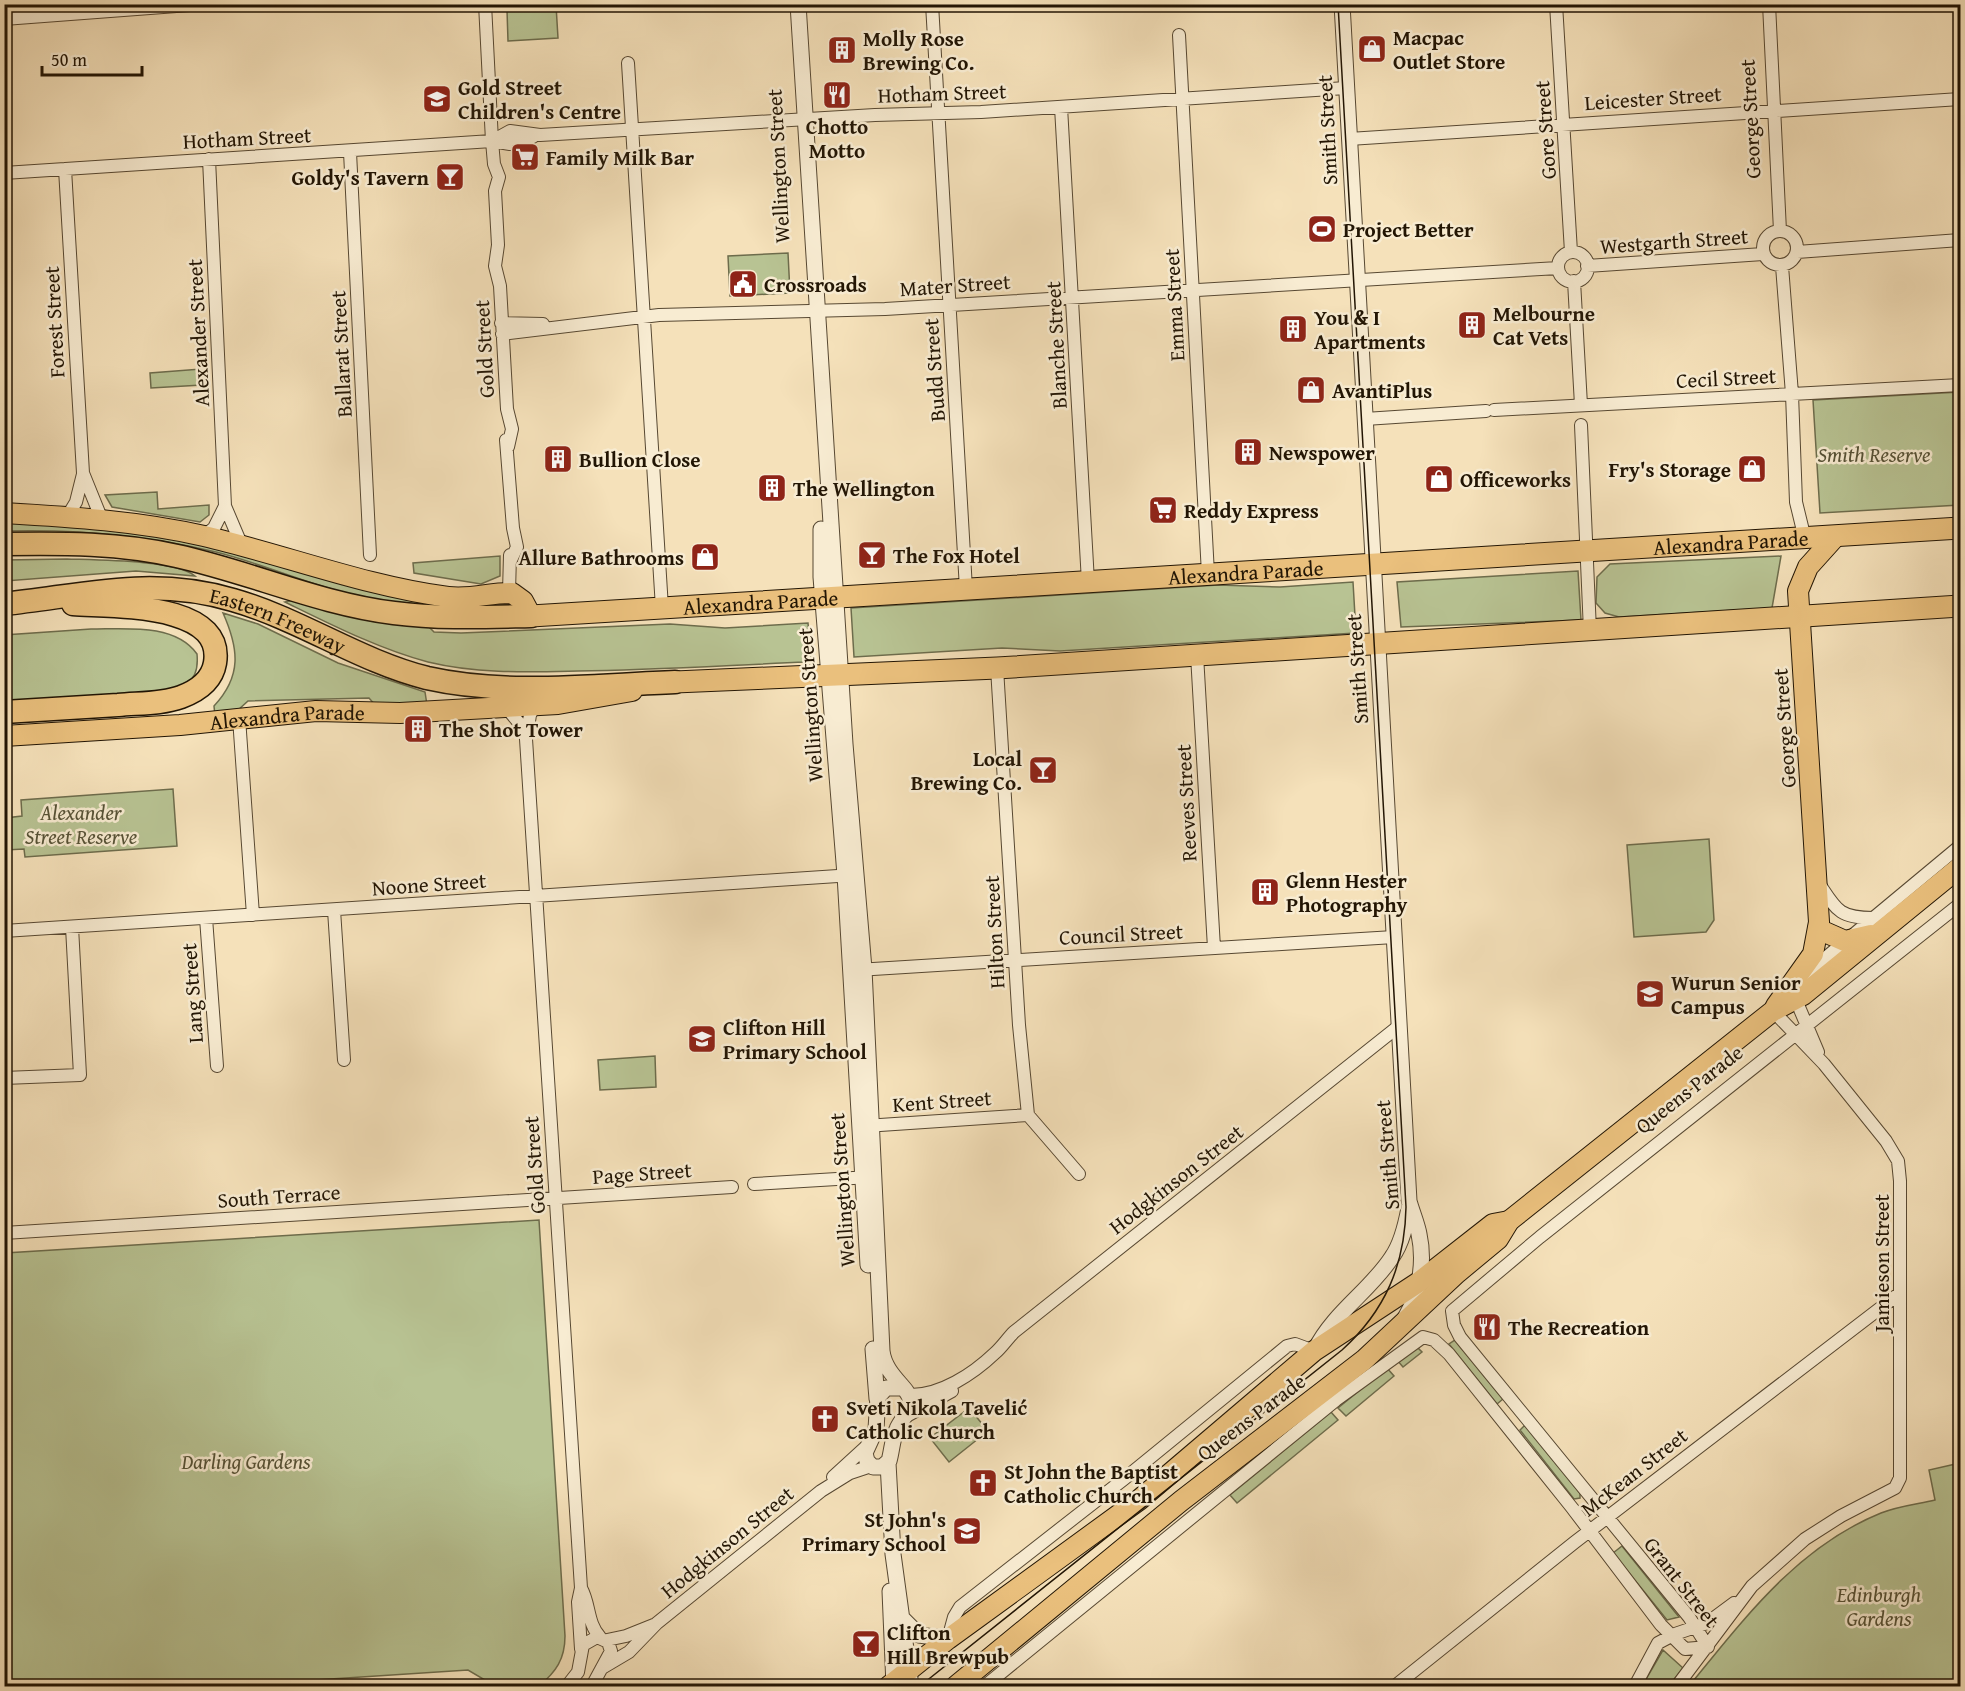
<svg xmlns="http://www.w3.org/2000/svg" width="1965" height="1691" font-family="'Gentium Book Plus',serif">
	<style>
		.green { fill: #b8c393; stroke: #6d6c4c; stroke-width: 1.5 }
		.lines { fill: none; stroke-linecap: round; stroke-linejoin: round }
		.minor-casing { stroke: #574832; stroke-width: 14 }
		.tertiary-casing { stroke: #574832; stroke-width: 17 }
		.primary-casing { stroke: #221504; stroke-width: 22 }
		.trunk-casing { stroke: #221504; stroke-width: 23 }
		.motorway-casing { stroke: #221504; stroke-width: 25 }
		.minor { stroke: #f8ecd2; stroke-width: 12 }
		.tertiary { stroke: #f8ecd2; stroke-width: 15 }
		.primary { stroke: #eac07d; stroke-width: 20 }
		.trunk { stroke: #eac07d; stroke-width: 21 }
		.motorway { stroke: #eac07d; stroke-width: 22 }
		.tram { stroke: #221504; stroke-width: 1.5 }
		.labels { text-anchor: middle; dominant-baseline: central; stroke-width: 5; stroke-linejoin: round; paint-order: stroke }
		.poi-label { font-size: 21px; font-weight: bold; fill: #221504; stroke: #f8ecd2; text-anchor: start }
		.street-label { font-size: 21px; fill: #221504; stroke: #f8ecd2 }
		.park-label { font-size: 21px; font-style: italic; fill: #565236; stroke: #f8ecd2 }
	</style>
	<rect width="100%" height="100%" fill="#f5e1ba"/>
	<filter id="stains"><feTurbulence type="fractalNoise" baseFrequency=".00333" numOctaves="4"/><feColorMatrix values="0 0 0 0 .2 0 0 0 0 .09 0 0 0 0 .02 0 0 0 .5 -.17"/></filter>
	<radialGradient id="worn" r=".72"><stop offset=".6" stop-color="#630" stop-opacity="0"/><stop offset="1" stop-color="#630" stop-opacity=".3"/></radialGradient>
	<!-- green -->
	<path class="green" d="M512 5H556L558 38 508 41 507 10Z
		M788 253 790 293 730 296 728 256Z
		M201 369 202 385 151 388 150 373Z
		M1960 392V505L1820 513 1813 400Z
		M157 492 158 509 209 505V515L200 522 112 507 105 495Z
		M4 518 113 526 498 599 518 605C461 609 402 607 346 593 302 582 260 563 216 552 146 535 76 529 5 531Z
		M500 556V576L481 584 414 573 413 563Z
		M1781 556 1772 608 1619 617 1605 613 1596 603 1597 577 1610 564Z
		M67 559C93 560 177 560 195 576L136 571 5 581V560Z
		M1578 571 1581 620 1401 627 1397 582Z
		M1353 582 1356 633 1060 651 1002 648 854 657 851 608 1218 585 1280 587Z
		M293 600 429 627 434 632 461 633 670 624 725 628 808 623 811 658 807 662C731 665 654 670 578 671 529 672 477 674 428 662 379 649 330 624 285 602Z
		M223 613 258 624 338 663 425 692 427 705 376 706 369 698 248 701 238 710 215 716 214 706C242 676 239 649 223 613Z
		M91 629C125 629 175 623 197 654 198 665 197 677 187 683 157 702 46 701 5 703L4 635Z
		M173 789 177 846 25 857 24 849 5 850V818L22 816 21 800Z
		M1709 839 1714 920 1706 932 1634 937 1627 845Z
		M655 1056 656 1087 600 1090 598 1060Z
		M539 1220 565 1636C565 1659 556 1672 539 1686H495L468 1670 222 1686H5V1253Z
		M1455 1340 1503 1399 1497 1404 1449 1344Z
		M1415 1345 1422 1352 1403 1367 1397 1360Z
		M1387 1368 1394 1376 1346 1416 1338 1408Z
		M969 1408 988 1431 949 1462 930 1438Z
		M1331 1412 1338 1420 1237 1503 1230 1495Z
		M1525 1425 1580 1493V1498L1574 1499 1520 1430Z
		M1960 1463V1686H1689C1744 1619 1797 1547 1881 1513 1898 1506 1918 1504 1935 1500L1929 1470Z
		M1622 1546 1679 1617 1667 1620 1613 1553Z
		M1663 1650 1683 1668 1669 1686H1642Z"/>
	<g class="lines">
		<!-- minor casing -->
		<g class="minor-casing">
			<path id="minor" d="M485 4 492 141 494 164 499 177 495 191 498 245 495 266 500 286 507 409 512 429 508 447
				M932 4 966 589
				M1556 4 1571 252
				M1769 4 1780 231
				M4 19 203 4
				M1179 35 1208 574
				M628 63 662 608
				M1061 107 1088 582
				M1349 139 1960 99
				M492 141 510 131 540 135 875 115 981 112 1346 88
				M350 152 370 555
				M209 159 225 506 242 546
				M65 169 83 473 102 520
				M4 173 492 141 510 144 533 137
				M1763 248a17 17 0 1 1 34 0a17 17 0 1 1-34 0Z
				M1797 252 1960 240
				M1558 267a15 15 0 1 1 30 0a15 15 0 1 1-30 0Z
				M1587 266 1763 254
				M1782 266 1792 394 1796 502 1805 539
				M1574 281 1581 405
				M501 323 543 324
				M502 334 659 315 885 309 1558 268
				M1494 410 1960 385
				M1365 419 1486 411
				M1581 425 1590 631
				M506 440 513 528 517 547 510 562
				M67 517 76 502 83 474
				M204 536 214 528 225 506
				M509 592 510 555
				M1197 655 1214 948
				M997 668 1019 1025 1028 1115 1079 1174
				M535 705 530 715 526 739 581 1588 578 1602 581 1649
				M505 706 520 724 526 738
				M239 718 253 915
				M1818 882C1836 909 1838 918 1873 918
				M334 910 344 1060
				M206 918 217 1066
				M4 931 853 875
				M857 970 1394 937
				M1806 974 1960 846
				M1796 1000 1818 1052
				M4 1078 80 1075 72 927
				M865 1126 1028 1115
				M754 1184 870 1177
				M4 1233 732 1187
				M909 1395C940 1396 973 1374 995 1353 1002 1347 1007 1339 1014 1332L1399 1026
				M903 1418 952 1391
				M833 1477 868 1445
				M581 1588C590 1604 587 1623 600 1637
				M948 1639 954 1617 960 1607 1124 1479 1287 1346 1295 1344 1314 1351
				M607 1640 626 1636 656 1624
				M602 1668 629 1652 657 1623 821 1491 850 1473 871 1466
				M466 1686H470
				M567 1686 578 1672 583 1645 597 1637 608 1642 611 1651 592 1686
				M985 1686 1336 1400 1423 1337 1434 1340 1449 1354 1573 1509 1661 1625 1685 1649 1708 1647 1689 1617 1460 1337 1454 1325 1452 1311 1540 1237 1960 904
				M1395 1686 1575 1542 1900 1293
				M1635 1686 1658 1643 1675 1634 1707 1623 1734 1603
				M1677 1686 1752 1586 1805 1539 1841 1516 1895 1488 1900 1478V1181L1898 1161 1886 1141 1824 1064 1773 1011"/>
		</g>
		<!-- tertiary casing -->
		<g class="tertiary-casing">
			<path id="tertiary" d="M798 4 845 744 864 969 882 1351C885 1375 908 1387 910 1399 912 1411 901 1419 897 1429 892 1439 892 1451 889 1461L882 1467H873L867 1461 865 1453 876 1429 878 1397 886 1388H902
				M1342 4 1409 1201C1412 1212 1417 1223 1419 1234 1425 1262 1420 1293 1405 1318
				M821 529V577L845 875 868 1265
				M873 1349 877 1399
				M1315 1350C1334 1312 1370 1291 1392 1257 1402 1243 1406 1224 1409 1208
				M888 1463 893 1554 911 1686
				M890 1591 894 1686
				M903 1619 919 1635 948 1639"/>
		</g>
		<!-- primary casing -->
		<g class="primary-casing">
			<g id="primary">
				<path d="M4 513C72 517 138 521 204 536 285 555 365 586 448 597 473 600 491 592 512 593L523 601 531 616"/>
				<path id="s1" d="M4 736 180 725 316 711 400 713 558 704 632 691"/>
				<path d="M1818 929 1845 941 1871 935"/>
				<path d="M1776 1006 1813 954 1819 922 1798 591 1808 567 1835 537"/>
				<path d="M889 1686 948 1639 1139 1500 1314 1351 1419 1282 1493 1224 1509 1221"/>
				<path d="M956 1686 1181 1501 1364 1360 1457 1273 1498 1239 1509 1221 1773 1011 1803 995 1960 867"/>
			</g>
		</g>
		<!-- trunk casing -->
		<g class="trunk-casing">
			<g id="trunk">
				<path id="s2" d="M531 616 1960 528"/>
				<path d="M675 682 997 668 1960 606"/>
			</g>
		</g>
		<!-- motorway casing -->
		<g class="motorway-casing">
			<g id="motorway">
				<path d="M4 544C62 543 121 543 177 556 250 572 320 604 394 613 440 619 485 617 531 616"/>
				<path id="s3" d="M4 604C87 595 151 576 233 600 300 619 359 661 427 678 507 696 594 685 675 682"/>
				<path d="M4 712C42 710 80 707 118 705 139 703 162 704 181 697 197 691 212 681 215 663 225 602 111 607 73 604"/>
			</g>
		</g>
		<!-- minor -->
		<use href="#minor" class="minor"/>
		<!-- tertiary -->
		<use href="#tertiary" class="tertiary"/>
		<!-- primary -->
		<use href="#primary" class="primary"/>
		<!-- trunk -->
		<use href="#trunk" class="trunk"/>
		<!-- motorway -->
		<use href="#motorway" class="motorway"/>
		<!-- tram -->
		<path class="tram" d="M920 1686 1342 1350C1385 1311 1405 1265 1406 1207L1338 4"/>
	</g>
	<!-- icons -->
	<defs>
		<g id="shop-square" transform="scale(1.5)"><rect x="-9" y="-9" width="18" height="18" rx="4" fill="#8f2418" stroke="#f8ecd2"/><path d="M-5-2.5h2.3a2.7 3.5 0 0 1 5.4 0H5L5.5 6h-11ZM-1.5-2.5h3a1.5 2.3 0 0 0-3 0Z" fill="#fff"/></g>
		<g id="building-square" transform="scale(1.5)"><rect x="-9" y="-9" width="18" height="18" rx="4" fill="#8f2418" stroke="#f8ecd2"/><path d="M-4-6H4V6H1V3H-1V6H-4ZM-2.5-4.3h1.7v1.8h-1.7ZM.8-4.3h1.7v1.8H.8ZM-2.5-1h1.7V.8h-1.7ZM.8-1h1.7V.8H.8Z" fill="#fff"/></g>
		<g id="restaurant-square" transform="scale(1.5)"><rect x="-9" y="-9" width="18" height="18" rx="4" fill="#8f2418" stroke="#f8ecd2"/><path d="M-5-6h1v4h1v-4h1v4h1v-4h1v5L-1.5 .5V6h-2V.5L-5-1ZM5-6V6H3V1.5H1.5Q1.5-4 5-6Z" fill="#fff"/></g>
		<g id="school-square" transform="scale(1.5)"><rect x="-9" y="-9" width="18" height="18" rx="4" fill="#8f2418" stroke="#f8ecd2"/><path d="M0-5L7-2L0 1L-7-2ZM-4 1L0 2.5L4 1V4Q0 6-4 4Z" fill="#fff"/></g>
		<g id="supermarket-square" transform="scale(1.5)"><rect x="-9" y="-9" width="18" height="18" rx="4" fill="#8f2418" stroke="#f8ecd2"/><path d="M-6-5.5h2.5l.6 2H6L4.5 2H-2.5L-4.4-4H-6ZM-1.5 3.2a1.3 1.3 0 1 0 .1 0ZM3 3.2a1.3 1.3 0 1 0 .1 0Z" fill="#fff"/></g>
		<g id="bar-square" transform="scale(1.5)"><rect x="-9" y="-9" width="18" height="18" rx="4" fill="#8f2418" stroke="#f8ecd2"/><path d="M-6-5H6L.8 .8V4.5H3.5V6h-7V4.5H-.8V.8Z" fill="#fff"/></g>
		<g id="stadium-square" transform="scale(1.5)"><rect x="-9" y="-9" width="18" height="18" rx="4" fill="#8f2418" stroke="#f8ecd2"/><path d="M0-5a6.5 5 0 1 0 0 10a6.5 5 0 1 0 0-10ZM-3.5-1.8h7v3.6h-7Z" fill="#fff"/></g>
		<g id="civic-square" transform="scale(1.5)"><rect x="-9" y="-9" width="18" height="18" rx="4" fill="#8f2418" stroke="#f8ecd2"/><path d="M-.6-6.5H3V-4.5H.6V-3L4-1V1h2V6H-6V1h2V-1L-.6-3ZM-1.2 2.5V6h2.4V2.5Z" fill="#fff"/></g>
		<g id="church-square" transform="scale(1.5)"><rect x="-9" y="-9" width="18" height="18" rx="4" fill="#8f2418" stroke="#f8ecd2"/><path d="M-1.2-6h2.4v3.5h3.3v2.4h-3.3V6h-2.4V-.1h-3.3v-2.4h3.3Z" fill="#fff"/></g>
	</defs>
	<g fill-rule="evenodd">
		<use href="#shop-square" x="1372" y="49"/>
		<use href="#building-square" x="842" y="50"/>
		<use href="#restaurant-square" x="837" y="95"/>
		<use href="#school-square" x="437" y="99"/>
		<use href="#supermarket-square" x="525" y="157"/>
		<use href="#bar-square" x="450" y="177"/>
		<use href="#stadium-square" x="1322" y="229"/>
		<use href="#civic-square" x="743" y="284"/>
		<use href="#building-square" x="1472" y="325"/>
		<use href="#building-square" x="1293" y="329"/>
		<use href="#shop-square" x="1311" y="390"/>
		<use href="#building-square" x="1248" y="452"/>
		<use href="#building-square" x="558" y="459"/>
		<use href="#shop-square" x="1752" y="469"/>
		<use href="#shop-square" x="1439" y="479"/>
		<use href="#building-square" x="772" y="488"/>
		<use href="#supermarket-square" x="1163" y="510"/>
		<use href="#bar-square" x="872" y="555"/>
		<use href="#shop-square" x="705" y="557"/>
		<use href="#building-square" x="418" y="729"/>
		<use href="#bar-square" x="1043" y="770"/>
		<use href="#building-square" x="1265" y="892"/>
		<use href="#school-square" x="1650" y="994"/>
		<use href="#school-square" x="702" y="1039"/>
		<use href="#restaurant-square" x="1487" y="1327"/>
		<use href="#church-square" x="825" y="1419"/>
		<use href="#church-square" x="983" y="1483"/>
		<use href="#school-square" x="967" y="1531"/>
		<use href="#bar-square" x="866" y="1644"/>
	</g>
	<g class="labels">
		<!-- poi labels -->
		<g class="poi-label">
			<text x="1393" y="37">Macpac<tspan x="1393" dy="24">Outlet Store</tspan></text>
			<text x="863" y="38">Molly Rose<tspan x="863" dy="24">Brewing Co.</tspan></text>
			<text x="458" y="87">Gold Street<tspan x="458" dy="24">Children's Centre</tspan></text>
			<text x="837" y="126" text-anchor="middle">Chotto<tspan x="837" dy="24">Motto</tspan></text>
			<text x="546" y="157">Family Milk Bar</text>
			<text x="429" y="177" text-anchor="end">Goldy's Tavern</text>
			<text x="1343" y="229">Project Better</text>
			<text x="764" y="284">Crossroads</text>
			<text x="1493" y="313">Melbourne<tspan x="1493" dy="24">Cat Vets</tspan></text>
			<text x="1314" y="317">You &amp; I<tspan x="1314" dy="24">Apartments</tspan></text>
			<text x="1332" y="390">AvantiPlus</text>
			<text x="1269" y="452">Newspower</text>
			<text x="579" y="459">Bullion Close</text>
			<text x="1731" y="469" text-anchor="end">Fry's Storage</text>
			<text x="1460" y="479">Officeworks</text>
			<text x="793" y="488">The Wellington</text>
			<text x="1184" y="510">Reddy Express</text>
			<text x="893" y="555">The Fox Hotel</text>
			<text x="684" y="557" text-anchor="end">Allure Bathrooms</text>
			<text x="439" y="729">The Shot Tower</text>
			<text x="1022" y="758" text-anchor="end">Local<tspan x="1022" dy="24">Brewing Co.</tspan></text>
			<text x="1286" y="880">Glenn Hester<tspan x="1286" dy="24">Photography</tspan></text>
			<text x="1671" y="982">Wurun Senior<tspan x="1671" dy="24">Campus</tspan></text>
			<text x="723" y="1027">Clifton Hill<tspan x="723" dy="24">Primary School</tspan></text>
			<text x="1508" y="1327">The Recreation</text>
			<text x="846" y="1407">Sveti Nikola Tavelić<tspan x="846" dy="24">Catholic Church</tspan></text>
			<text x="1004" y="1471">St John the Baptist<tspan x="1004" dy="24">Catholic Church</tspan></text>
			<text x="946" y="1519" text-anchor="end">St John's<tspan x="946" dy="24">Primary School</tspan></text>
			<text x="887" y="1632">Clifton<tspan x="887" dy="24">Hill Brewpub</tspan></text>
		</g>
		<!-- street labels -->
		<g class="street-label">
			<text transform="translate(942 93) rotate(-2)">Hotham Street</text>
			<text transform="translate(1653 98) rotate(-4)">Leicester Street</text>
			<text transform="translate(1750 119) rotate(-93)">George Street</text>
			<text transform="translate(1327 130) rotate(-93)">Smith Street</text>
			<text transform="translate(1545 130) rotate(-94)">Gore Street</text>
			<text transform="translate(247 138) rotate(-3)">Hotham Street</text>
			<text transform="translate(778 166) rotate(-93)">Wellington Street</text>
			<text transform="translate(1674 241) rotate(-4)">Westgarth Street</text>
			<text transform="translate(955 285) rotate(-4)">Mater Street</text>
			<text transform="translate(1174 305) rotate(-93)">Emma Street</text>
			<text transform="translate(54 322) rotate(-93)">Forest Street</text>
			<text transform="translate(198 333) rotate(-93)">Alexander Street</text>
			<text transform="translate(1056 345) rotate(-93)">Blanche Street</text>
			<text transform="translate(484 349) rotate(-93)">Gold Street</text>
			<text transform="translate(341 354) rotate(-93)">Ballarat Street</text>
			<text transform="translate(934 370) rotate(-94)">Budd Street</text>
			<text transform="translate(1726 378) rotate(-3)">Cecil Street</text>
			<text stroke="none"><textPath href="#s2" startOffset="1202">Alexandra Parade</textPath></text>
			<text stroke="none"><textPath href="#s2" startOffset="716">Alexandra Parade</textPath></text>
			<text stroke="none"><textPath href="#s2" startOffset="230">Alexandra Parade</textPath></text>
			<text stroke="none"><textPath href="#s3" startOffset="280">Eastern Freeway</textPath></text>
			<text transform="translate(1357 669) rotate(-94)">Smith Street</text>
			<text transform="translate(810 705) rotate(-94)">Wellington Street</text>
			<text stroke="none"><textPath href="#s1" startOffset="284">Alexandra Parade</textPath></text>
			<text transform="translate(1784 728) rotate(-94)">George Street</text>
			<text transform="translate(1186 803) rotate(-93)">Reeves Street</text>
			<text transform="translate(429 884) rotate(-4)">Noone Street</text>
			<text transform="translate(994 932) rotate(-93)">Hilton Street</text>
			<text transform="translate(1121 934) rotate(-3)">Council Street</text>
			<text transform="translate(192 993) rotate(-94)">Lang Street</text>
			<text transform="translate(1689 1089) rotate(-38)">Queens Parade</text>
			<text transform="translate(942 1101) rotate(-4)">Kent Street</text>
			<text transform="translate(1387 1155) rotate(-95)">Smith Street</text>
			<text transform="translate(534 1165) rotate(-94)">Gold Street</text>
			<text transform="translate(642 1173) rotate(-4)">Page Street</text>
			<text transform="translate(1176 1179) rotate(-38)">Hodgkinson Street</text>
			<text transform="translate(842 1190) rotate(-94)">Wellington Street</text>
			<text transform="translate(279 1196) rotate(-4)">South Terrace</text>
			<text transform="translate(1881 1263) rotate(-90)">Jamieson Street</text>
			<text transform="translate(1251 1417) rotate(-37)">Queens Parade</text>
			<text transform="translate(1634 1472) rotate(-38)">McKean Street</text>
			<text transform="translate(727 1542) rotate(-39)">Hodgkinson Street</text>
			<text transform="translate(1682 1582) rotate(52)">Grant Street</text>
		</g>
		<!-- park labels -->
		<g class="park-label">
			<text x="1874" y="454">Smith Reserve</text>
			<text x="81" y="812">Alexander<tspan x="81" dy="24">Street Reserve</tspan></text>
			<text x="246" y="1461">Darling Gardens</text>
			<text x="1879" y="1594">Edinburgh<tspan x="1879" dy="24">Gardens</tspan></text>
		</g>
	</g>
	<!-- margin -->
	<rect width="1965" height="1691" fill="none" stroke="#f5e1ba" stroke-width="24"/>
	<rect x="6" y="6" width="1953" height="1679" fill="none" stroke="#221504" stroke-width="3"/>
	<rect x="12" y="12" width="1941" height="1667" fill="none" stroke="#221504" stroke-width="1.5"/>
	<!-- scale -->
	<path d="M42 66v9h100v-9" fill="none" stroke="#221504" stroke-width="3"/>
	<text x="51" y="66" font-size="18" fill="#221504" stroke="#f8ecd2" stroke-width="4.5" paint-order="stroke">50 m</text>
	<rect width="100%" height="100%" filter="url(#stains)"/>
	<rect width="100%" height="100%" fill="url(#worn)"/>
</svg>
